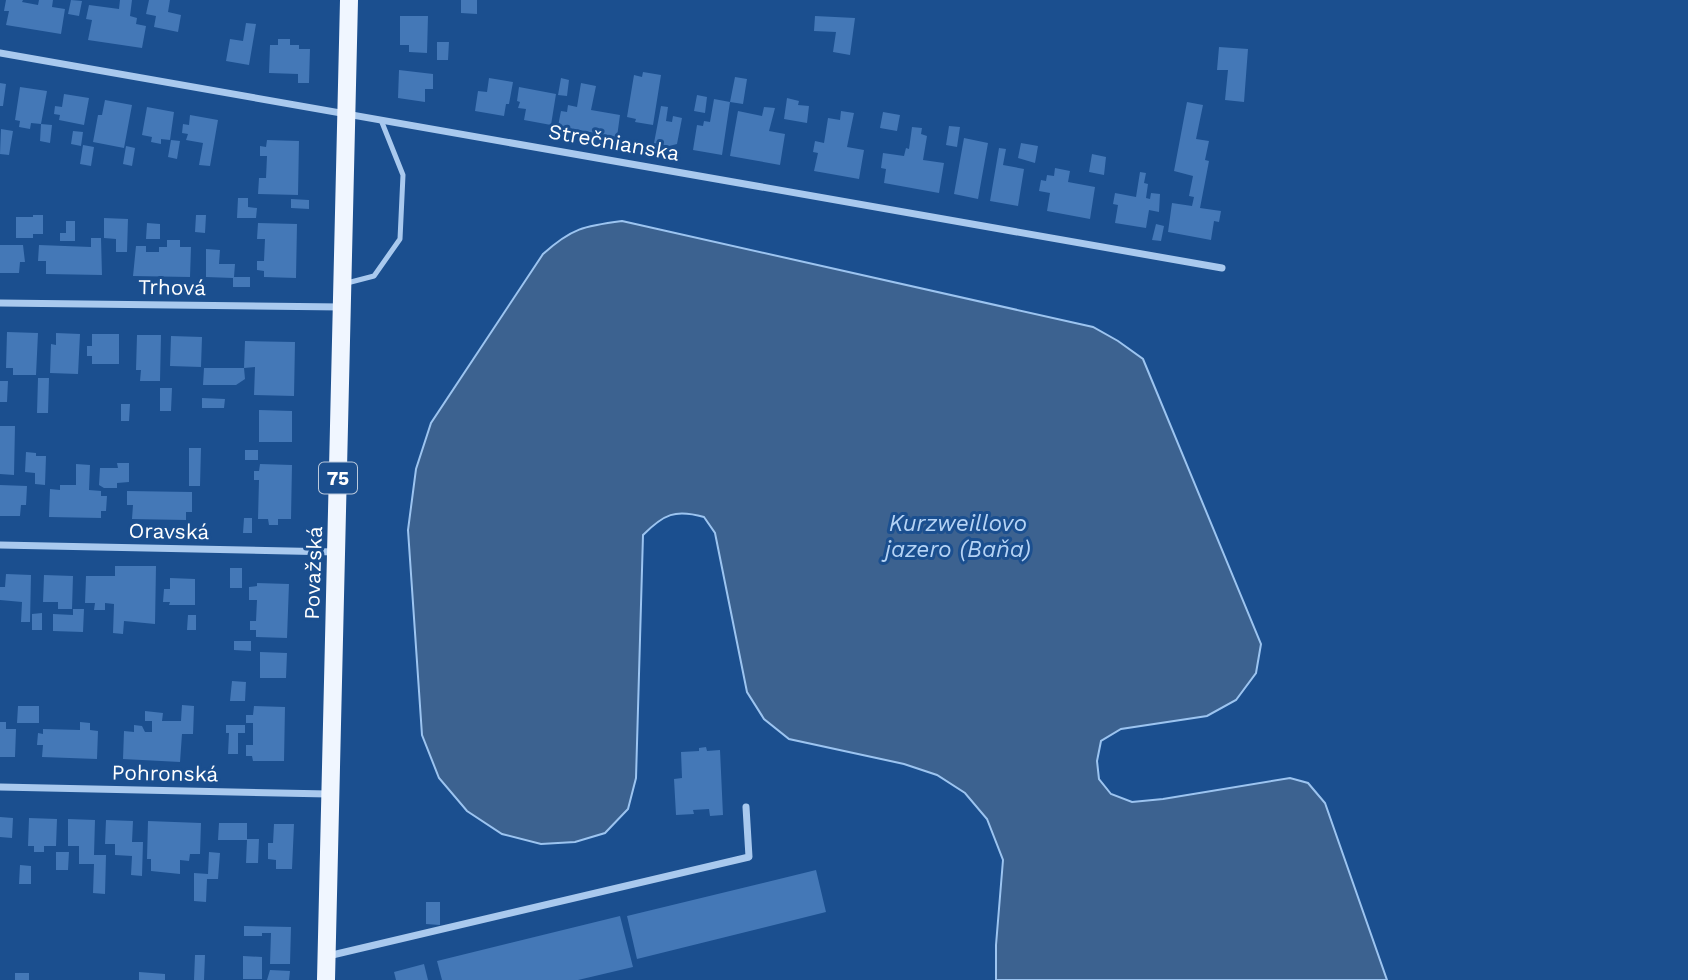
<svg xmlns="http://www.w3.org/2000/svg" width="1688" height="980" font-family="'Work Sans',sans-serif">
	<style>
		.water { fill: #3c6290; stroke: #9cc4f0; stroke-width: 2 }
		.building { fill: #4478b7 }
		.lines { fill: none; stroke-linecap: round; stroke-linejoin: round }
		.service { stroke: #a9c9ee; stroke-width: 5 }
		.minor { stroke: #a9c9ee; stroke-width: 7 }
		.primary { stroke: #f0f6ff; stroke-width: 18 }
		.labels { text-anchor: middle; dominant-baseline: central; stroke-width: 6; stroke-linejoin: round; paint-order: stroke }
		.shield { fill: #1b4f8f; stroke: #bbcadd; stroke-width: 2 }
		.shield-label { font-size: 19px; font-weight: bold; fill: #fff }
		.street-label { font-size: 21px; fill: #fff; stroke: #1b4f8f }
		.water-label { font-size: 23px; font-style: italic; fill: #b5d3f5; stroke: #1b4f8f }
	</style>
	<rect width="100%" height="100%" fill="#1b4f8f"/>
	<!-- water -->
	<path class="water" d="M622 221 1093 327 1118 341 1143 359 1261 644 1256 673 1236 700 1207 716 1121 729 1101 741 1097 761 1099 779 1111 794 1132 802 1163 799 1290 778 1308 783 1325 803 1387 980H996V945L1003 860 987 819 965 793 937 775 904 764 789 739 764 719 747 692 715 533 704 517C675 509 664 514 643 535L636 778 628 809 605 833 575 842 541 844 502 834 467 811 439 778 422 735 408 530 416 469 431 423 543 254C572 228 584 226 622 221Z"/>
	<!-- building -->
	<path class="building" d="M6 0H23L22 2 38 5 39 0H53L52 7 65 9 61 34 6 25 9 11H4Z
		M71 0 82 1 79 16 68 14Z
		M120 0H132L130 16 137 18 136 24 146 26 142 48 88 40 92 20 86 19 89 5 119 9Z
		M149 0H170L168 12 181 15 178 32 154 27 156 16 146 14Z
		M461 0H477V14L461 13Z
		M400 16H428L427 53 409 52V45H400Z
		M815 16 855 18 850 55 833 52 836 32 814 31Z
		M246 23 256 24 249 65 226 61 230 39 243 41Z
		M278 39H290V45H299V49H310L309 83H298V74L269 73 270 45H278Z
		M437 42H449L448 60H437Z
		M1219 47 1248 49 1244 102 1225 100 1228 70H1217Z
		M399 70 433 74V89H425V102L398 98Z
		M643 72 661 75 653 125 635 122 636 119 627 117 634 75 642 77Z
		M735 77 747 79 743 104 730 102Z
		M489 78 513 82 509 104H506L504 116 475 111 478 91 487 92Z
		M561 78 569 80 567 96 558 95Z
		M0 83 6 84 3 106H0Z
		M581 83 596 86 591 110 620 115 617 137 558 126 561 111 567 112 568 105 577 107Z
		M20 87 47 91 41 124 52 125 50 143 40 141 41 124 31 123 30 129 19 127 20 121 15 120Z
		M519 87 556 94 551 125 524 120 526 109 518 108 520 102 517 101Z
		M64 94 89 98 84 125 59 120 60 115 54 114 55 106 62 107Z
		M697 95 707 97 705 113 694 111Z
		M787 98 799 101 798 105 809 106 807 123 784 119Z
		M714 99 730 102 722 155 693 150 697 125 703 126 704 121 710 122Z
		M105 100 132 105 124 148 93 142 98 115H102Z
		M1187 102 1203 105 1196 139 1209 141 1205 160 1209 161 1200 208 1221 211 1219 222 1214 221 1211 240 1168 232 1172 203 1192 206 1194 197 1189 196 1193 176 1174 171Z
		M661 106 668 107 666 121 672 122 673 116 682 118 677 144 669 146 654 143Z
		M147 107 174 112 170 140 161 139V144L151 142 152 137 142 135Z
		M764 107 775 108 769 131 785 134 780 165 730 156 738 111 762 116Z
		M841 111 854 113 847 147 864 150 859 179 814 171 818 153 813 152 815 141 824 143 828 118 840 120Z
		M883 112 900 115 897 131 880 128Z
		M190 115 218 120 210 166 199 165 203 143 186 140 188 134 182 133 183 124 189 125Z
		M949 126 960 127 957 147 946 145Z
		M912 127 922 128 921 134 927 136 923 160 944 163 939 193 884 183 886 169 881 168 883 153 904 156 906 148 909 149Z
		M1 129 13 131 9 155 0 154Z
		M73 131 83 132 81 146 71 144Z
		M964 138 988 143 978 199 954 194Z
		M171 140 180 141 177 159 168 157Z
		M267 140 299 141 298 195 258 194 259 178H266L267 156H260V146L266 147Z
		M1021 143 1038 146 1035 163 1018 158Z
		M83 145 94 147 91 166 80 164Z
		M126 146 135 148 132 166 123 164Z
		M999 148 1006 149 1003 165 1024 169 1018 206 990 201Z
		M1092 154 1106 157 1104 175 1089 172Z
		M1055 168 1070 171 1068 182 1095 187 1090 219 1047 211 1050 193 1039 191 1041 180 1046 181 1047 175 1054 176Z
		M1140 172 1146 173 1144 183 1148 184 1146 198 1150 199 1151 193 1160 194 1159 212 1149 210 1146 228 1115 223 1118 205 1113 204 1115 193 1136 197Z
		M238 198H248V207L257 208 256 218H237Z
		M291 199 309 200V209L291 208Z
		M33 215H43V234H33V238H16V217H33Z
		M196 215H206L205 233 195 232Z
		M104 218 128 219 127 252H116V239L104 238Z
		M66 221H75V241H60V233H66Z
		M147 223 160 224V239H146Z
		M258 223 297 224 296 278 264 277V271L257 270V261H264L265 239H257Z
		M1156 224 1164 226 1161 241 1152 240Z
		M91 238H101L102 275 46 274V261H38L39 245 91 247Z
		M167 240H180V247H191L190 277 133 276 136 246H146V252H159V247H167Z
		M0 245H23L25 262H20L19 273H0Z
		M206 249 220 250 219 264H235L234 277H250V287H233V278L206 277Z
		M7 332 38 333 36 375H13V368H6Z
		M56 333 80 334 78 374 50 373 51 344 56 345Z
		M92 334H119V364H92V356H87V346H92Z
		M137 335H161L160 381H140L141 370H136Z
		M171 336 202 337 201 367 170 366Z
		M245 341 295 342 294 396 254 395 255 367 244 368Z
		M204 368H244L245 379 236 385H203Z
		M38 378H49L48 413H37Z
		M0 381H8L7 402H0Z
		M160 388H172L171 411H160Z
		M202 398 225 399 224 408H202Z
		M121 404H130L129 421H121Z
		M259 410 292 411V442H259Z
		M0 426H15L14 475 0 474Z
		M189 448H201L200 486H189Z
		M245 450H258V460H245Z
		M26 452 36 453V456H46L45 485 35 484V473L25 472Z
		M117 463H129V482L117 483V488H104L99 485 100 468H118Z
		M76 464 90 465 89 490 101 491V496H107L106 511H101V518L49 517 50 489 60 490V485H76Z
		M260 464 292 465 291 519H278V525H269L268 519H258L259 480H254V471H259Z
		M0 485 27 486 26 505H21L20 516H0Z
		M127 491 192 492V512H186V520L132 519 133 505H127Z
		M244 518H252V533H243Z
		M115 566H156L155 624 124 621 123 634 113 633 114 604 105 603V610H94L95 603H85L86 576H115Z
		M230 568H242V588H230Z
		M6 574 31 575 30 622H21L22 602 0 600V587H5Z
		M44 575 73 576 72 609H58V602H43Z
		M170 578 195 579V605H169L170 602H163L164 589H170Z
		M257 583 289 584 287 638 256 637V630H250V621H256L257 600H249V587L257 586Z
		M73 609H84L83 632 53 631V614L73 615Z
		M42 613V630H32V614Z
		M188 615H196V630H187Z
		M234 641H251V651L234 650Z
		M260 652 287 653 286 678H260Z
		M232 681 246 682 245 701H230Z
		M182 705 194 706 193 734H182L180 762 123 759 124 731 134 732V725L142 726 145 732H152V721H145V711L163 713 162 721H181Z
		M18 706H39V723H17Z
		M254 706 285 707 284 761H253L252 756H246V745H253V723H246V715H253Z
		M0 722H6V729H16L15 757H0Z
		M80 722 90 723V730L98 731 97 759 42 757 43 745H37L38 733 43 734V729L80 730Z
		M226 725H245V733H238V754H228L229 733H226Z
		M706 747 707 751 720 750 723 815 710 816 709 809 693 810 694 814 676 815 674 779 682 778 681 752 699 751V748Z
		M0 817 13 818 12 838 0 837Z
		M29 818 57 819 56 846H44V852H34V846H28Z
		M68 819 95 820 94 855H106L105 894 93 893 94 864H79V846H68Z
		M106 820 133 821 132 842H143L142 876 131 875 132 856 115 855V844H105Z
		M148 821 201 823 200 854H190L189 861 180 860V874L151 871V859H147Z
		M219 823H247V839H259L258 863H246L247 840H218Z
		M274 824H294L292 869H276V860L268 859V843H273Z
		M56 852H69L68 870H56Z
		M209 852 220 853 218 879H207L206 902 194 901V873L208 874Z
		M20 865 31 866V884H19Z
		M816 870 826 912 637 959 627 916Z
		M426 902H440V925L426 924Z
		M620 916 633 967 578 980H442L437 961Z
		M244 926 291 927 290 964H270L271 933H262V936H244Z
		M195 955H205L204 980H194Z
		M243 956 262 957V979H243Z
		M424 964 428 980H396L394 972Z
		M270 970 290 971 289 980H267Z
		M139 972 165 974V980H139Z
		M15 973H29V980H15Z"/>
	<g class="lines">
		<!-- service -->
		<path class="service" d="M347 283 374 276 400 239 403 175 381 120"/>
		<!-- minor -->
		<path class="minor" d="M0 53 1222 268
			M0 303 342 307
			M0 545 336 552
			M0 787 328 794
			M328 956 749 857 746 807"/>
		<!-- primary -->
		<path class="primary" d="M326 980 349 0"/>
	</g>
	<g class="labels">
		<!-- shield labels -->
		<rect class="shield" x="319" y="462.5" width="38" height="31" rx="5"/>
		<g class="shield-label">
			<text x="338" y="478">75</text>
		</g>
		<!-- street labels -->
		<g class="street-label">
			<text transform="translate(614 142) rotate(10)">Strečnianska</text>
			<text transform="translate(172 287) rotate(1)">Trhová</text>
			<text transform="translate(169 531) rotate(1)">Oravská</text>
			<text transform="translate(313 573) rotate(-88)">Považská</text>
			<text transform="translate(165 773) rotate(1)">Pohronská</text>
		</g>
		<!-- water labels -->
		<g class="water-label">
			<text x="958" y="523">Kurzweillovo<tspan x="958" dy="26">jazero (Baňa)</tspan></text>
		</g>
	</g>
</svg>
